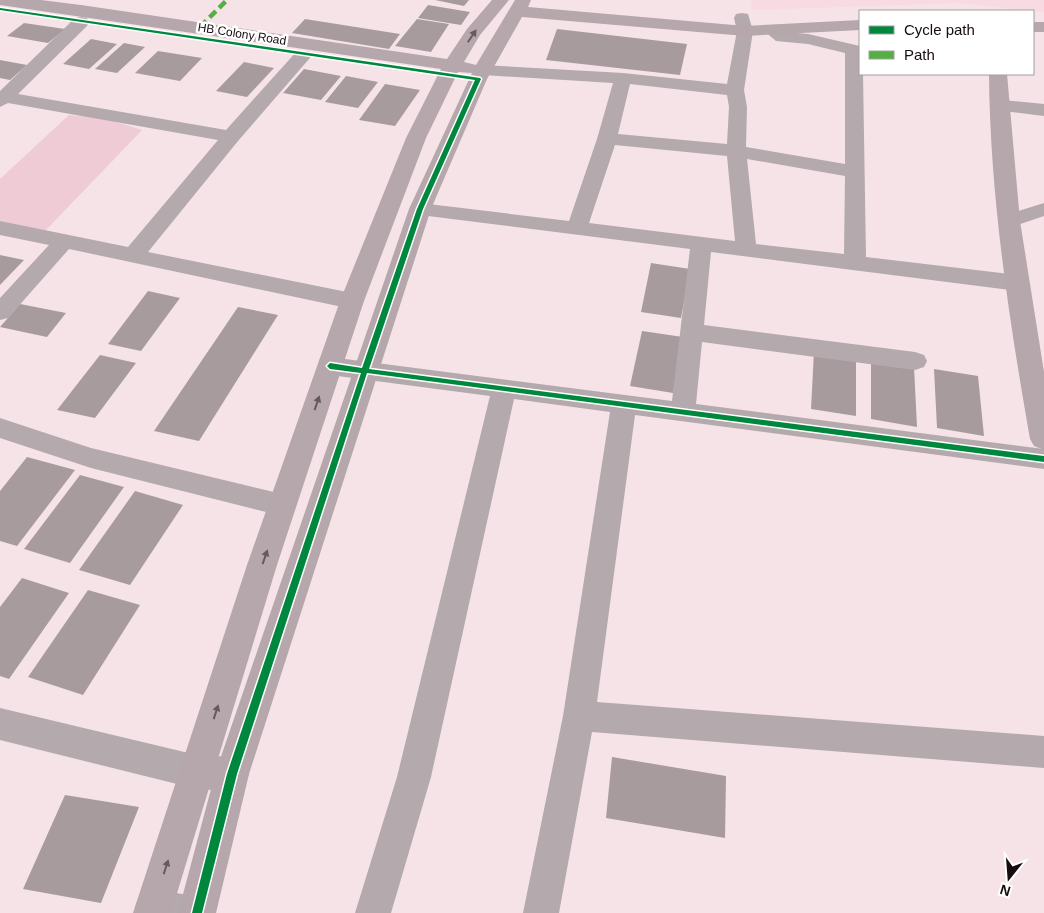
<svg xmlns="http://www.w3.org/2000/svg" width="1044" height="913" font-family="Helvetica,sans-serif">
	<style>
		.built { fill: #f8dae2 }
		.green { fill: #eecbd5 }
		.building { fill: #a89b9e }
		.lines { fill: none; stroke-linecap: round; stroke-linejoin: round }
		.street { fill: #b4a9ac; fill-rule: evenodd }
		.secondary { fill: #b5a7ac; fill-rule: evenodd }
		.quiet { stroke: #55b044; stroke-width: 4.5; stroke-dasharray: 9 4.5; stroke-linecap: butt }
		.cycleway-casing { stroke: #fff; stroke-width: 3 }
		.cycleway { fill: #00873e; fill-rule: evenodd }
		.oneway { fill: #665a5e }
		.labels { text-anchor: middle; dominant-baseline: central; stroke-width: 5; stroke-linejoin: round; paint-order: stroke }
		.far-street-label { font-size: 12px; fill: #160c0f; stroke: #fff }
	</style>
	<rect width="100%" height="100%" fill="#f5e3e8"/>
	<!-- built -->
	<path class="built" d="M752 0H1044V12L958 3 751 10Z"/>
	<!-- green -->
	<path class="green" d="M69 115 103 118 142 130 45 231 0 221V179Z"/>
	<!-- building -->
	<path class="building" d="M435 0H469L464 6Z
		M428 5 470 12 461 25 418 18Z
		M305 19 400 34 389 49 292 33Z
		M417 19 449 24 431 52 395 46Z
		M24 23 65 29 48 43 7 36Z
		M557 29 687 44 680 75 546 60Z
		M91 39 117 44 89 69 63 64Z
		M124 43 145 47 117 73 95 69Z
		M158 51 202 58 180 81 135 73Z
		M0 60 27 65 10 80 0 78Z
		M244 62 274 68 247 97 216 91Z
		M304 69 341 76 321 100 283 93Z
		M346 76 378 82 358 108 325 102Z
		M385 84 420 90 395 126 359 120Z
		M0 255 24 260 0 285Z
		M651 263 690 269 681 318 641 312Z
		M148 291 180 298 141 351 108 344Z
		M20 304 66 313 47 337 0 327Z
		M238 307 278 315 199 441 154 431Z
		M642 331 683 337 673 393 630 386Z
		M814 351 856 358V416L811 409Z
		M100 355 136 363 95 418 57 410Z
		M871 361 914 367 917 427 871 419Z
		M934 369 978 376 984 436 937 428Z
		M27 457 75 470 17 546 0 541V491Z
		M80 475 124 487 70 563 24 549Z
		M135 491 183 505 130 585 79 570Z
		M22 578 69 593 9 679 0 676V607Z
		M88 590 140 605 83 695 28 677Z
		M612 757 726 776 725 838 606 818Z
		M65 795 139 807 101 903 23 889Z"/>
	<g class="lines">
		<!-- street -->
		<path class="street" d="M742 13 748 14 753 31 744 90 747 107 746 147 845 164V53L808 44 776 41 763 30 765 26 771 25 786 32 808 34 860 46V74H863L866 257 1018 275 1026 278 1029 283 1026 288 1018 291 711 252 704 325 915 352 924 355 927 361 924 367 915 370 702 342 696 404 1044 449V469L635 415 597 702 1044 736V768L592 732 559 913H523L563 716 610 412 514 399 431 777 391 913H355L397 777 490 396 330 375 321 372 318 366 321 360 330 357 672 401 690 249 420 215 413 214 410 209 413 204 420 203 569 221 597 139 613 83 483 75 477 74 474 70 477 66 483 65 623 73 727 84 737 31 734 18 736 14ZM630 84 727 95 729 107 727 144 618 134ZM615 145 727 156 735 241 589 223ZM747 159 845 176 844 254 756 244Z
			M81 17 87 18 89 22 87 26 18 94 226 130 297 51H309L312 55 309 59 238 141 148 252 352 293 360 295 363 301 360 307 352 309 69 249 8 318 0 320V298L49 245 0 235V221L128 247 218 140 8 103 0 107V91L75 18Z
			M1002 100 1044 104V116L995 110 993 106 995 102Z
			M1044 203V216L1009 228 1002 226 998 221 1002 216Z
			M0 418 91 448 282 494 292 497 296 505 292 513 282 516 91 468 0 438Z
			M0 708 197 755 232 757 244 762 249 774 244 786 232 791 197 789 0 740Z
			M153 889 188 895 201 900 206 913H137L135 907 140 894Z"/>
		<!-- secondary -->
		<path class="secondary" d="M0 0H41L81 5 447 59 467 29 492 0H509L480 35 464 62 476 65 515 0H531L528 7 745 26 860 20V30L745 36 522 17 487 79 431 209 249 774 216 913H178L215 774 409 209 472 73 458 72 426 138 364 301 277 565 171 913H133L247 565 340 301 406 138 441 69 0 5Z
			M1033 22H1044V32H1033Z
			M989 74H1007L1020 221 1044 372V450L1034 446 1030 439C1009 319 990 196 989 74Z"/>
		<!-- quiet -->
		<path class="quiet" d="M200 27 227 0"/>
		<!-- cycleway casing -->
		<g class="cycleway-casing">
			<path id="cycleway" d="M0 8 480 78 481 79 423 209 369 369 1044 456V462L367 373 237 774 202 913H192L227 774 361 373 330 369 327 366 330 363 362 368 417 209 475 80 0 10Z"/>
		</g>
		<!-- cycleway -->
		<use href="#cycleway" class="cycleway"/>
	</g>
	<!-- one-way arrows -->
	<defs><path id="oneway-solid" d="M-6-.8H1V-3.2L6.5 0L1 3.2V.8H-6Z" transform="scale(1.25)"/></defs>
	<g class="oneway">
		<use href="#oneway-solid" transform="translate(472 36) rotate(-56)"/>
		<use href="#oneway-solid" transform="translate(317 403) rotate(-71)"/>
		<use href="#oneway-solid" transform="translate(265 557) rotate(-71)"/>
		<use href="#oneway-solid" transform="translate(216 712) rotate(-72)"/>
		<use href="#oneway-solid" transform="translate(166 867) rotate(-72)"/>
	</g>
	<g class="labels">
		<!-- far-street labels -->
		<g class="far-street-label">
			<text transform="translate(242 34) rotate(9)">HB Colony Road</text>
		</g>
	</g>
	<!-- legend -->
	<rect x="859" y="10" width="175" height="65" fill="#ffffff" stroke="#a29e9f"/>
	<rect x="869" y="26" width="25" height="8" fill="#00873e" stroke="#a29e9f"/>
	<text x="904" y="35" font-size="15" fill="#160c0f">Cycle path</text>
	<rect x="869" y="51" width="25" height="8" fill="#55b044" stroke="#a29e9f"/>
	<text x="904" y="60" font-size="15" fill="#160c0f">Path</text>
	<!-- north arrow -->
	<g transform="translate(1009 878) rotate(197)" stroke="#ffffff" stroke-width="4" paint-order="stroke">
	<path d="M0-4L9 19L0 12L-9 19Z" fill="#160c0f"/>
	<text y="-8" font-size="14" font-weight="bold" text-anchor="middle" fill="#160c0f">N</text>
	</g>
</svg>
